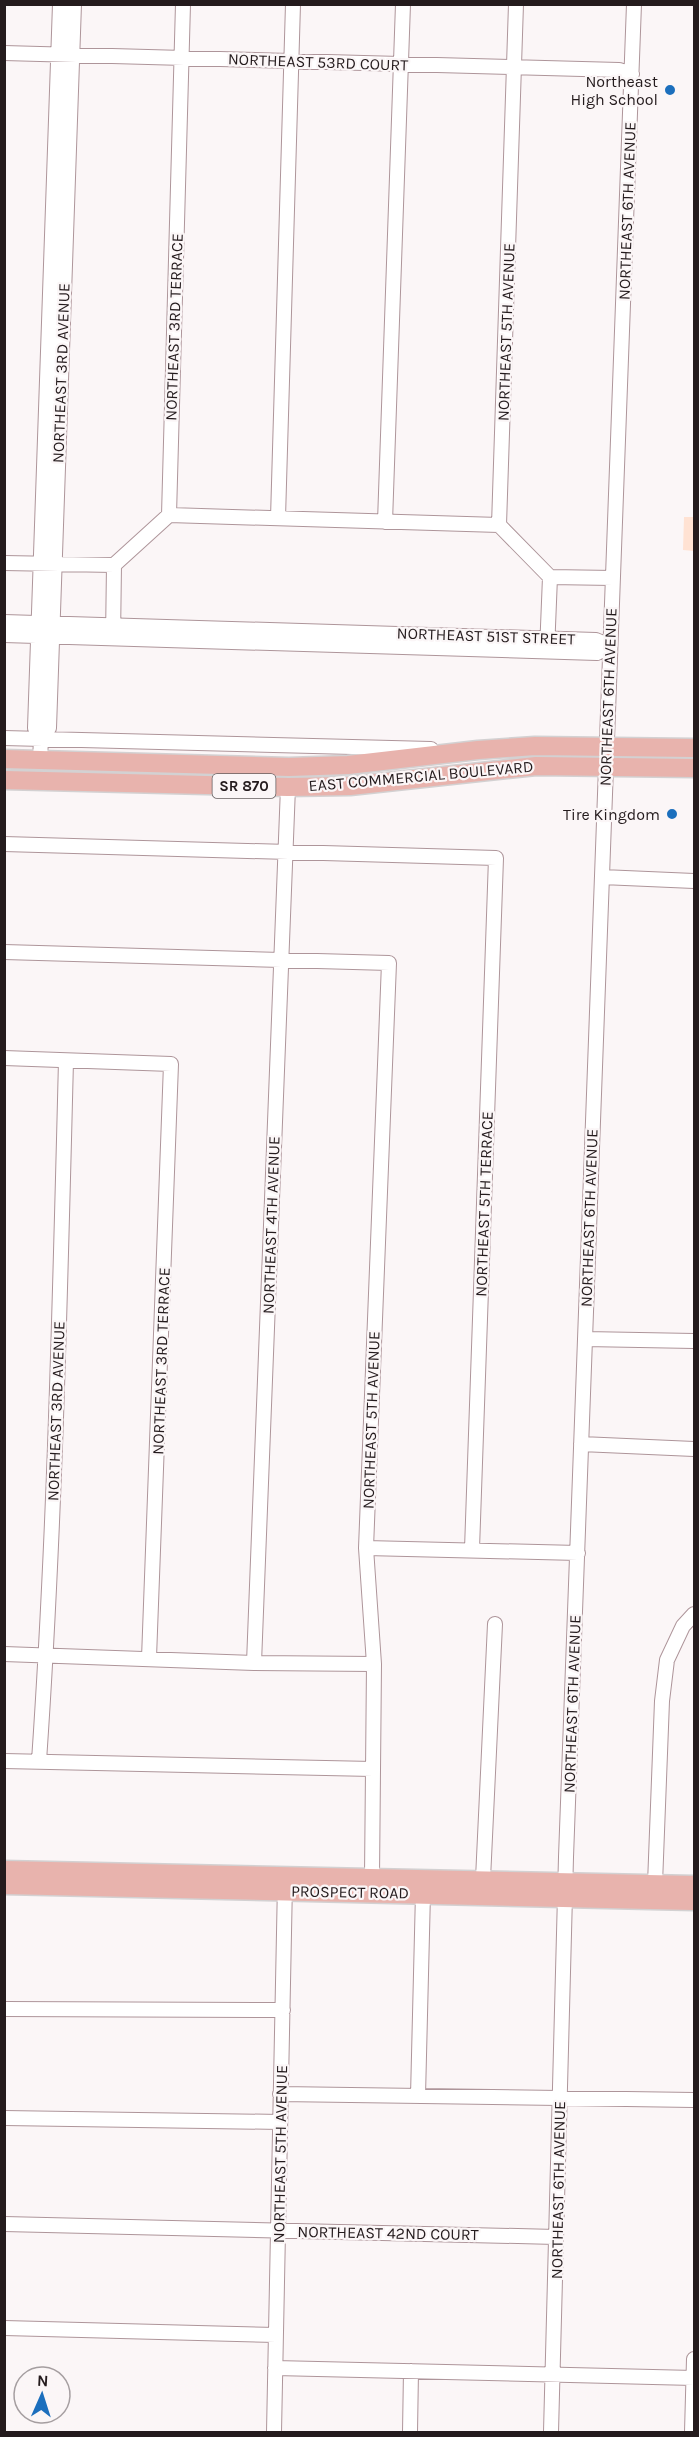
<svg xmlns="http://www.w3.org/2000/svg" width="699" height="2437" font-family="Karla,sans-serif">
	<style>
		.green { fill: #ffe2d3 }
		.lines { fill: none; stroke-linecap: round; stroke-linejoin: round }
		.minor-casing { stroke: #ae959a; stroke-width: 16 }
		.major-casing { stroke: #d3d1d2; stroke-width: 21 }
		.minor { stroke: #fff; stroke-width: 14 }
		.major { stroke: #e8b3ad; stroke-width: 18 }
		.poi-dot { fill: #1c6fbd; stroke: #fbf6f7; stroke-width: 2 }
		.labels { text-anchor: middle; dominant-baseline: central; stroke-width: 4.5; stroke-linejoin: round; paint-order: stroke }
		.shield { fill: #fbf6f7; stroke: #645d5e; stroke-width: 1.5 }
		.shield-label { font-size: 15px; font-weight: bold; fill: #241b1d }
		.street-label { font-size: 16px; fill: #241b1d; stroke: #fbf6f7 }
		.poi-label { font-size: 16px; fill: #241b1d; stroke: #fbf6f7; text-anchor: end }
	</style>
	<rect width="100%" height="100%" fill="#fbf6f7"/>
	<!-- green -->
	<path class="green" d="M684 517H694V551L683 550Z"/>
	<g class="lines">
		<!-- minor casing -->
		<g class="minor-casing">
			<path id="minor" d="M516 4 499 525 550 577 547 651
				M4 53 619 70 632 74
				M169 515 499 525
				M278 518 293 4
				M385 522 403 4
				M4 563 114 565
				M550 577 613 578
				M4 622 596 640 610 646
				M4 635 597 653 610 646
				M113 638 114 565 169 515 183 4
				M4 738 431 749
				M41 739 35 728 60 4
				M40 760 41 739 49 728 74 4
				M4 844 496 858 472 1549
				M602 877 694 881
				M4 952 389 963 366 1548 374 1664 372 1877
				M4 1058 171 1064 149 1658
				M585 1339 694 1341
				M581 1444 694 1449
				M366 1548 578 1553
				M4 1654 254 1663 374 1664
				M254 1663 288 787
				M4 1761 373 1769
				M39 1761C55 1528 60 1294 66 1061
				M483 1879 495 1624
				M655 1884 662 1701 667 1660 683 1626 694 1614
				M4 2009 283 2010
				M280 2094 694 2100
				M418 2096 423 1893
				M4 2118 280 2122
				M4 2224 556 2237
				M4 2328 276 2335
				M275 2368 694 2378
				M274 2432 285 1883
				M410 2432 411 2371
				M551 2432 566 1857 634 4
				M692 2432 694 2359"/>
		</g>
		<!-- major casing -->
		<g class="major-casing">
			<path id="major" d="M4 759 289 767 348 765 478 750 535 746 694 748
				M4 780 288 787 350 786 536 766 694 768
				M4 1870 694 1885
				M4 1885 694 1901"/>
		</g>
		<!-- minor -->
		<use href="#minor" class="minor"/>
		<!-- major -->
		<use href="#major" class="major"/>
	</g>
	<!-- markers -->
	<g class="poi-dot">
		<circle cx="670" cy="90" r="6"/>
		<circle cx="672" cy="814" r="6"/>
	</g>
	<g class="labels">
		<!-- shield labels -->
		<rect class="shield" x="212.5" y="774" width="63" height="24" rx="4.5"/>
		<g class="shield-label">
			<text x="244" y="786">SR 870</text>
		</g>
		<!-- street labels -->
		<g class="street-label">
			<text transform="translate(318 62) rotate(2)">NORTHEAST 53RD COURT</text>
			<text transform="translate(627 211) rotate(-88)">NORTHEAST 6TH AVENUE</text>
			<text transform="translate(174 327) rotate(-88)">NORTHEAST 3RD TERRACE</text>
			<text transform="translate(506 332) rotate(-88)">NORTHEAST 5TH AVENUE</text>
			<text transform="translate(61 373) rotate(-88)">NORTHEAST 3RD AVENUE</text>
			<text transform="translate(486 636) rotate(2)">NORTHEAST 51ST STREET</text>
			<text transform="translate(608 697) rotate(-88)">NORTHEAST 6TH AVENUE</text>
			<text transform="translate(421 776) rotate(-5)">EAST COMMERCIAL BOULEVARD</text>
			<text transform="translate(484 1204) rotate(-88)">NORTHEAST 5TH TERRACE</text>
			<text transform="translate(589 1218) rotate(-88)">NORTHEAST 6TH AVENUE</text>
			<text transform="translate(271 1225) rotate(-88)">NORTHEAST 4TH AVENUE</text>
			<text transform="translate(161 1361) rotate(-88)">NORTHEAST 3RD TERRACE</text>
			<text transform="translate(56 1411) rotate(-88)">NORTHEAST 3RD AVENUE</text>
			<text transform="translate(371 1420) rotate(-88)">NORTHEAST 5TH AVENUE</text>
			<text transform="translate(572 1704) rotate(-88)">NORTHEAST 6TH AVENUE</text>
			<text transform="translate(350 1892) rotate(1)">PROSPECT ROAD</text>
			<text transform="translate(280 2154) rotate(-89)">NORTHEAST 5TH AVENUE</text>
			<text transform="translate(558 2190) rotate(-89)">NORTHEAST 6TH AVENUE</text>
			<text transform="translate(388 2233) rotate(1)">NORTHEAST 42ND COURT</text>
		</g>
		<!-- poi labels -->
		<g class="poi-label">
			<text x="658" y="81">Northeast<tspan x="658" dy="18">High School</tspan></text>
			<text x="660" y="814">Tire Kingdom</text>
		</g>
	</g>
	<!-- border -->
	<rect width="699" height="2437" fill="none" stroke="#241b1d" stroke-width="12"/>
	<!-- north arrow -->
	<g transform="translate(42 2395) rotate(3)"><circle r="28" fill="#fbf6f7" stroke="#a59ea0" stroke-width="1.5"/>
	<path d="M0-4.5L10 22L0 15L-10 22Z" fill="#1c6fbd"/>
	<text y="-9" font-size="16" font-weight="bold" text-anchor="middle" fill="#241b1d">N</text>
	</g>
</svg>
